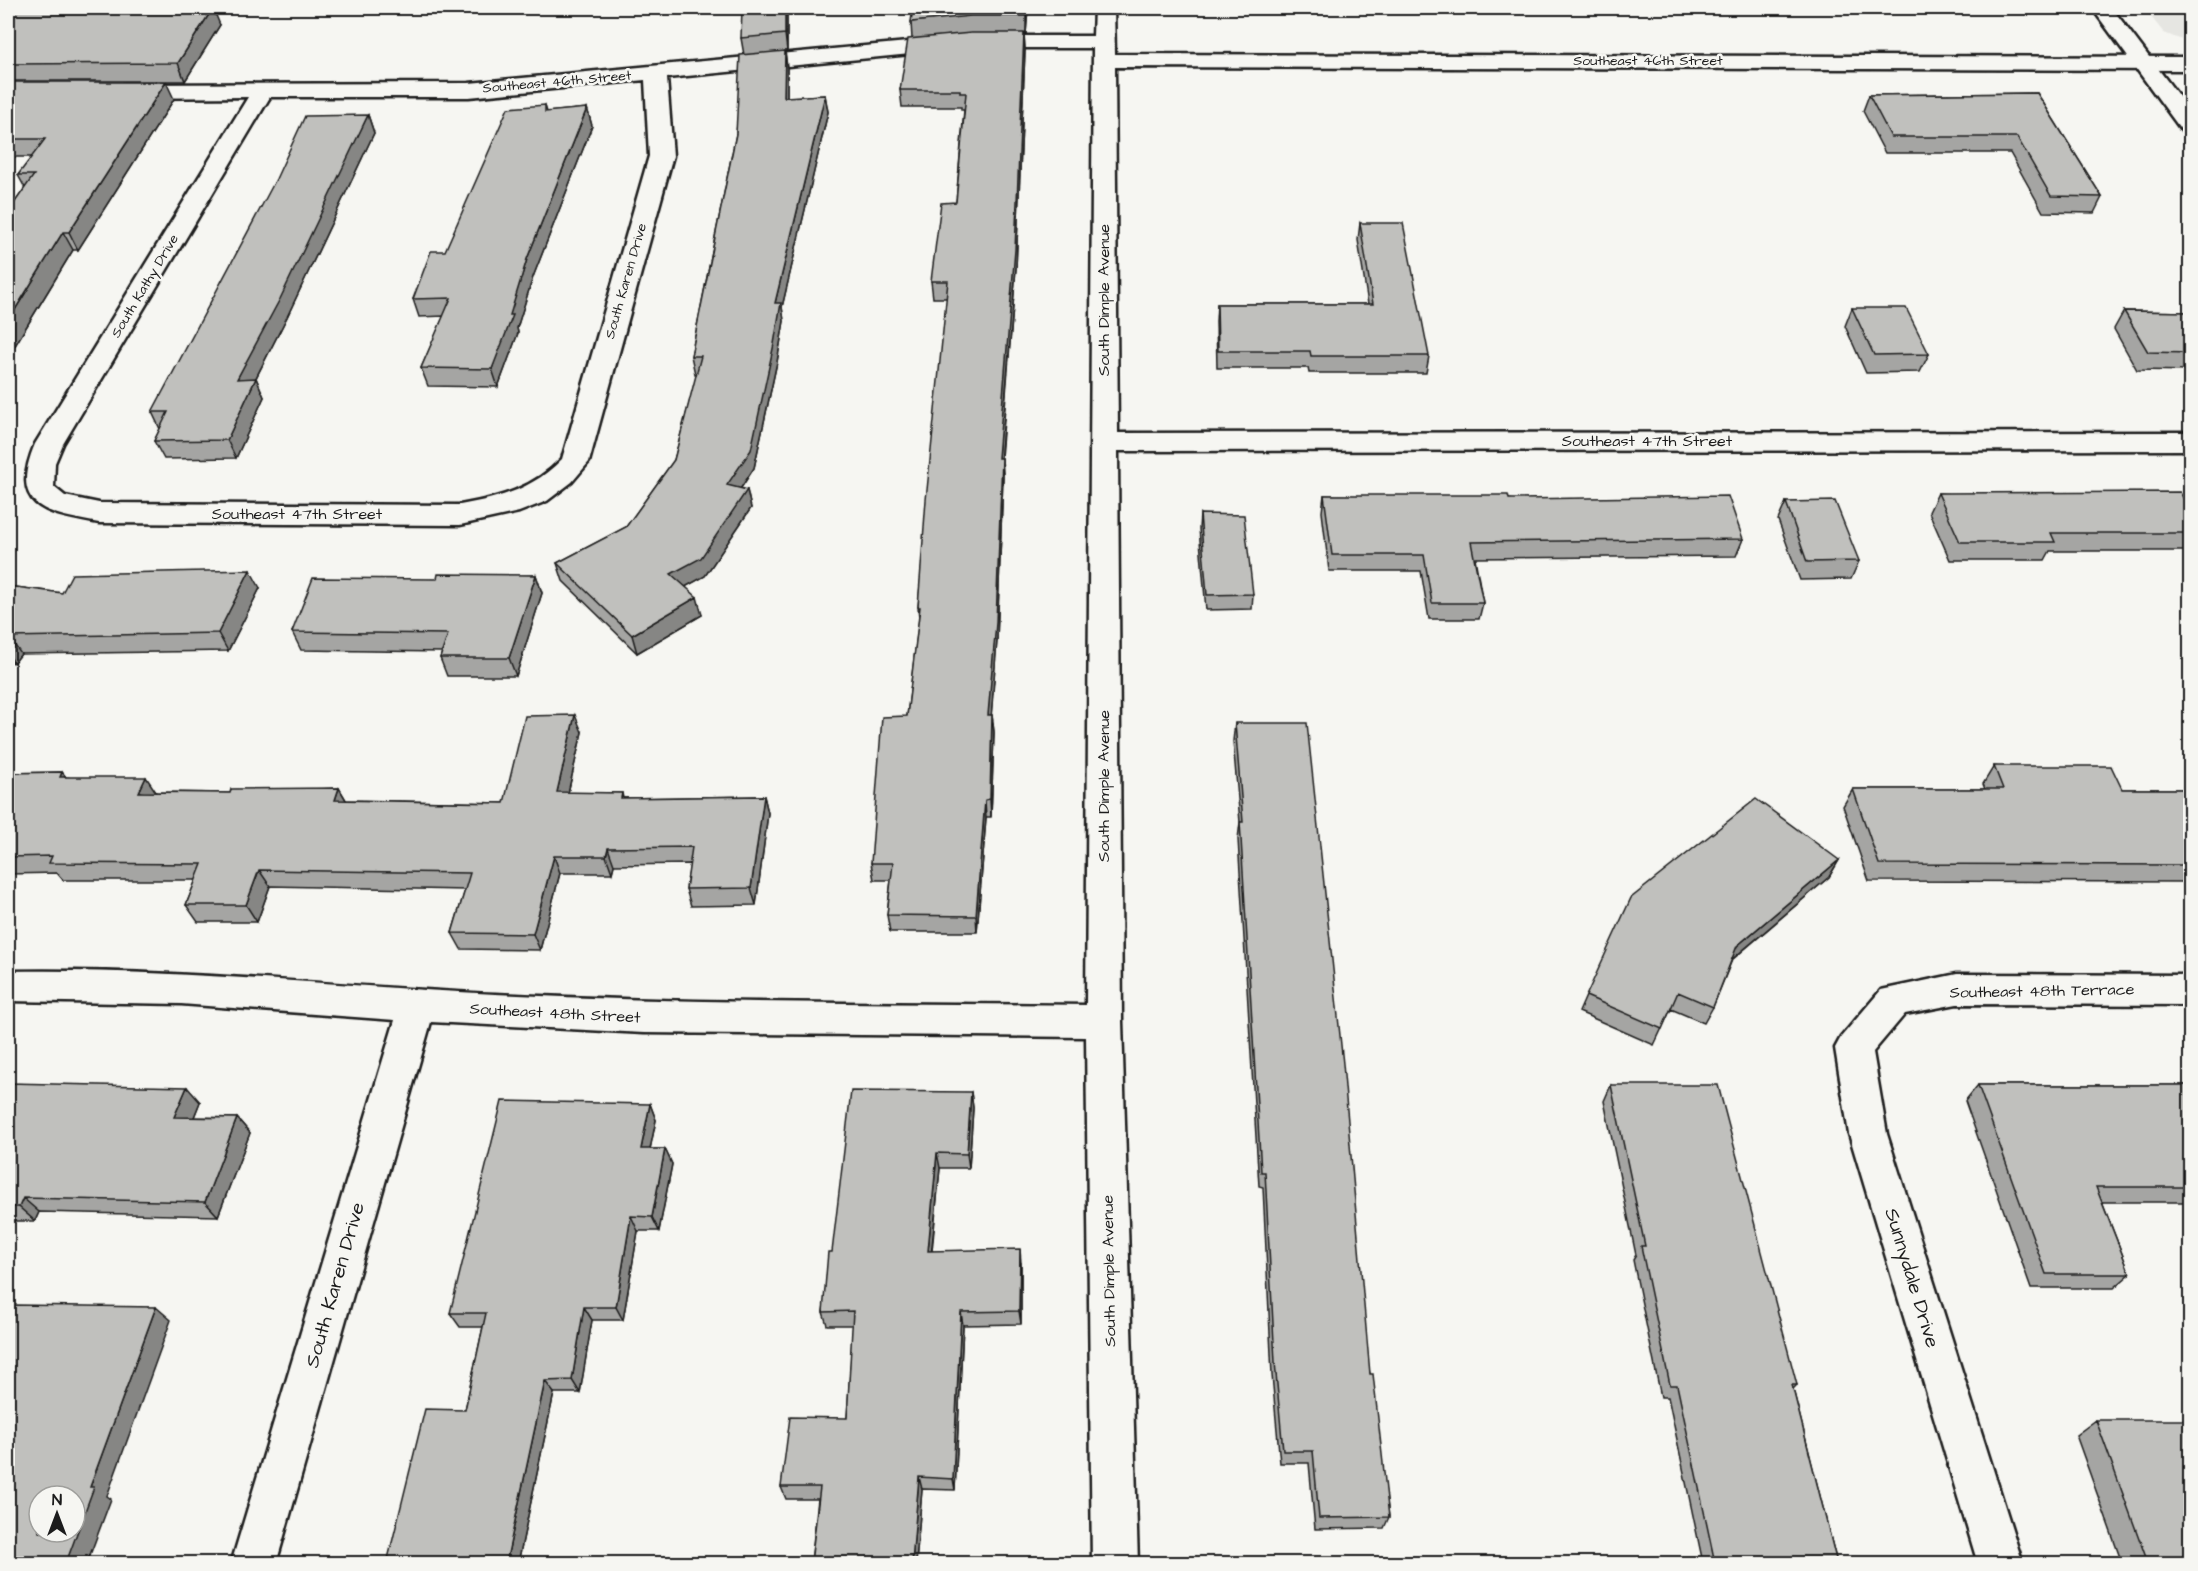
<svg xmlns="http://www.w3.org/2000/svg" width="2198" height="1571" font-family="'Architects Daughter',sans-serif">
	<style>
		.built { fill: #e6e6e2 }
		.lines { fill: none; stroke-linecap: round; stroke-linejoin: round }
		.minor-casing { stroke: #1c1c1c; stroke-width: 5 }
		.secondary-casing { stroke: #1c1c1c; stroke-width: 5 }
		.minor { fill: #f6f6f2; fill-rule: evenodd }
		.secondary { fill: #f6f6f2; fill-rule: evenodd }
		.wall { fill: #a5a5a3; stroke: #1c1c1c; stroke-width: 1.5 }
		.shaded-wall { fill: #868684; stroke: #1c1c1c; stroke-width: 1.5 }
		.building { fill: #c0c0bd; stroke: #1c1c1c; stroke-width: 1.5; fill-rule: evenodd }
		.labels { text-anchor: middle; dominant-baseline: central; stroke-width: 5; stroke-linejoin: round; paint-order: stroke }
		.far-street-label { font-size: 14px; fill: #1c1c1c; stroke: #f6f6f2 }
		.street-label { font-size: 16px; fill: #1c1c1c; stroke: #f6f6f2 }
		.near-street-label { font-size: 20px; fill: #1c1c1c; stroke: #f6f6f2 }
	</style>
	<rect width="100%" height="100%" fill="#f6f6f2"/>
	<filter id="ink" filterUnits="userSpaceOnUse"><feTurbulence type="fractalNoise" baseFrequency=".0167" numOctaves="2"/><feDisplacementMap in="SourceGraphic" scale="12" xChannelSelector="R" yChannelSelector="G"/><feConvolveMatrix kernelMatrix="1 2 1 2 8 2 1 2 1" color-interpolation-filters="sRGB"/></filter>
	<g filter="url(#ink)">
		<!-- built -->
		<path class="built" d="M2144 8H2190V43L2164 33Z"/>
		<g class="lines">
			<!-- minor casing -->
			<g class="minor-casing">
				<path id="minor" d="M1094 8H1114L1115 54 2190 57V70L1115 67 1118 433 2190 432V450L1118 451 1122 1021 1138 1564H1092L1086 1037 644 1033 431 1022 276 1564H231L395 1020 181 1004 8 1001V971C170 968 332 986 495 994 692 1004 889 1003 1086 1005L1093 48H972L667 78 673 156 589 462 572 482 547 501 519 512 460 525 99 523C46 513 8 508 35 444L248 97 124 98 116 96 113 91 116 86 124 84 469 83 972 36H1093ZM645 80 649 156 562 459C533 489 500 498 460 505L99 503 65 496 54 487 55 463 63 444 270 97H469Z
					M1957 974 2190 975V1005L1957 1004 1905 1014 1873 1052 1887 1134 2023 1564H1978L1849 1134 1835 1048 1841 1037 1881 990Z"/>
			</g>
			<!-- secondary casing -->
			<g class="secondary-casing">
				<path id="secondary" d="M2092 8H2112L2190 111V133L2182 131Z"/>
			</g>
			<!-- minor -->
			<use href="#minor" class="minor"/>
			<!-- secondary -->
			<use href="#secondary" class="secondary"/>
		</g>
		<!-- wall -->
		<path class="wall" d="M8 8 220 25 185 81H8Z
			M787 8V51H785L787 68V97L825 95 828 112 782 307 784 321 777 362 754 468 741 488 747 490 751 508 705 576 685 587 702 615 637 653 563 581 557 563 626 527 674 460 697 374H695L691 356 736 134 744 55 741 38Z
			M1028 8 1026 34H1024L1025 50 1016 268 1001 458H1002L1003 476 997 640 991 715H992L994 732 991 817H986L977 932H890L887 915 891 880H874L871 863 907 716 919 618 918 607 947 298H933L931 281 956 202 964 110H961V107H902L900 90 912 39 911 22Z
			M8 82 174 99 78 250H73L8 357V212L25 188 18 175 32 157H8Z
			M2037 93 2102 197 2094 213 2043 212 2010 153H1885L1863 111 1869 95Z
			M545 105 547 112 587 108 592 126 533 277 517 328 518 333 498 387 428 386 421 368 444 316 419 317 413 299Z
			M368 115 374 133 287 317 256 378 264 397 236 458 164 459 154 441 160 429 152 412Z
			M1360 223 1429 356 1426 373H1309L1308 368H1217L1216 321 1217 304H1368L1358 240Z
			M1852 308 1929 354 1920 372 1866 373 1845 326Z
			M2124 311 2190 312V371L2137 370 2114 329Z
			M1938 493 2190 511V551H2050L2045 560H1950L1929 512Z
			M1324 495 1509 499 1743 539 1736 556 1475 558 1483 603 1479 619H1429L1421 571H1329L1322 512Z
			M1786 502 1859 561 1851 579 1800 580 1778 520Z
			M1200 514 1253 594 1252 609 1206 610 1199 529Z
			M536 575 542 593 516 676H447L440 658 442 652 301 650 292 632 437 579Z
			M8 586 62 593 260 588 228 651 21 654 14 663 8 662Z
			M1235 723 1370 1374 1389 1517 1384 1528 1315 1529 1309 1463H1280L1272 1375 1263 1187 1259 1186 1238 839 1240 822 1233 741Z
			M582 732 568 793H622L623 798 764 796 768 813 756 905 691 906 686 889 690 864 614 865 612 873H560L540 950 461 949 452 933 465 890 270 886 257 922H198L186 905 196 880H63L57 873 8 874V773L62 772 66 777 156 792 230 793 339 788 346 800 504 803Z
			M1994 766 2122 789H2190V882L1869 881 1843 806 1853 789H1985L1983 784Z
			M1839 860 1829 877 1732 960 1713 1007 1704 1023 1671 1009 1654 1045 1579 1012 1586 996Z
			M8 1083 200 1102 194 1117 237 1118 250 1133 218 1216 39 1212 35 1221H8Z
			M1611 1085 1797 1385 1793 1389 1837 1563H1703L1668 1397H1661L1633 1260 1636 1255 1604 1101Z
			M1978 1085H2190V1202H2102L2130 1274 2114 1288H2031L1965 1101Z
			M971 1092 973 1108 969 1168H940L932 1251 1021 1263V1324L963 1325 955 1490 922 1489 916 1563H811L818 1499H786L781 1487 847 1418 853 1325H827L823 1312 832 1252Z
			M650 1104 656 1120 650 1149H665L672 1164 659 1231H638L623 1320H592L580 1393H554L518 1563 465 1410 483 1327H460L450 1313Z
			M2096 1420 2190 1563H2122L2076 1435Z"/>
		<!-- shaded-wall -->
		<path class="shaded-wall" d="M213 8 220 25 185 81 178 63Z
			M785 8H787V51L785 34Z
			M1026 8H1028L1026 34Z
			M1024 33 1025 50 1016 268 999 476 998 458Z
			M785 51 787 68V114L784 97Z
			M166 82 174 99 78 250 69 232Z
			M825 95 828 112 782 307 784 321 777 362 754 468 731 503 727 485 775 303Z
			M587 108 592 126 533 277 517 328 518 333 498 387 492 369 527 259Z
			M368 115 374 133 287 317 246 397 237 379Z
			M63 232 73 250 8 357V321Z
			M256 378 264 397 236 458 227 440Z
			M1002 458 1003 476 997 640 990 732 988 715Z
			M747 490 751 508 705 576 676 592 671 574Z
			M250 570 260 588 228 651 218 633Z
			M536 575 542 593 516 676 509 658Z
			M697 597 702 615 637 653 632 635Z
			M8 636 21 654 14 663 8 654Z
			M575 715 582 732 564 810 557 792Z
			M992 715 994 732 991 817 990 799Z
			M62 772 75 789 60 777Z
			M146 777 158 795 139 792Z
			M339 788 349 805 335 800Z
			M764 796 768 813 756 905 751 888Z
			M985 800 986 817 977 932 976 916Z
			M608 848 614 865 612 873 606 856Z
			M554 856 560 873 540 950 533 934Z
			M1839 860 1829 877 1729 962 1737 946Z
			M259 870 270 886 257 922 246 905Z
			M187 1087 200 1102 188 1132 174 1117Z
			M971 1092 973 1108 969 1168 967 1154Z
			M650 1104 656 1120 647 1164 641 1149Z
			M237 1118 250 1133 218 1216 205 1202Z
			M665 1149 672 1164 659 1231 652 1217Z
			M937 1153 940 1168 930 1265 928 1251Z
			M23 1198 39 1212 35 1221 19 1207Z
			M631 1216 638 1231 623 1320 616 1307Z
			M1020 1249 1021 1263V1324L1019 1311Z
			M156 1307 171 1320 107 1496 111 1499 87 1563H66L90 1487Z
			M584 1307 592 1320 580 1393 572 1380Z
			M961 1312 963 1325 955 1490 953 1479Z
			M545 1381 554 1393 518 1563H506Z
			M919 1477 922 1489 916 1563H912Z"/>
		<!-- building -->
		<path class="building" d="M8 8H213L178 63 8 64Z
			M742 8H785V34L741 38Z
			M913 8H1026V16H971L911 22Z
			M971 33H1024L1015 250 998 458H1002L996 623 988 715H992L990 799 985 800 976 916 887 915 893 863H871L882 717 907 716 920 607H918L926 500 948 281H931L941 203 956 202 966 93H960V90H900L908 39Z
			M785 51 784 97 825 95 775 303H781L774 344 751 450 727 485 747 490 701 558 671 574 697 597 632 635 557 563 626 527 674 460 701 356H691L736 134 740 55Z
			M8 82H166L69 232H63L8 321V212L34 175H18L45 139H8Z
			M2037 93 2102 197 2051 196 2017 137H1891L1869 95Z
			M545 105V112L587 108 527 259 510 315H513L492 369 421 368 451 298 413 299 431 251H445L508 108Z
			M368 115 280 299 237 379 256 378 227 440 154 441 168 412H152L276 179 305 116Z
			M1360 223H1403L1429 356H1311L1310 351H1218L1217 304H1373Z
			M1852 308H1906L1929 354 1874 355Z
			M2124 311 2190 312V353L2148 352Z
			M2180 492 2190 511V533H2051L2055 542H1960L1938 493Z
			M1324 495H1508L1509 499 1728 496 1743 539 1471 542 1483 603H1432L1424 555H1332Z
			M1835 501 1859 561 1807 562 1786 502Z
			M1200 514 1244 515 1253 594 1207 595Z
			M250 570 218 633 8 637V586L62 593 72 574Z
			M438 574 536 575 509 658H440L448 634 292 632 313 578 437 579Z
			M575 715 557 792 622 793 621 798 764 796 751 888 686 889 692 847 608 848 606 856H554L533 934 452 933 470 873 259 870 246 905H186L202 864 49 863 52 856 8 857V773L62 772 60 777H146L139 792 230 793 231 789 339 788 335 800 504 803 525 716Z
			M1235 723H1307L1343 1064 1370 1374H1373L1389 1517 1319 1518 1313 1451H1283L1275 1362 1265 1172H1261L1240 822H1243Z
			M1994 766H2111L2122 789H2190V865L1879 864 1853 789H2003Z
			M1756 799 1839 860 1737 946 1713 1007 1678 992 1662 1029 1586 996 1631 898Z
			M8 1083 187 1087 174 1117 237 1118 205 1202 23 1198 19 1207H8Z
			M1611 1085H1718L1797 1385H1792L1837 1563H1715L1677 1385H1670L1641 1246H1645Z
			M1978 1085H2190V1187H2096L2130 1274H2046Z
			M851 1091 971 1092 967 1154 937 1153 928 1251 1020 1249 1019 1311 961 1312 953 1479 919 1477 912 1563H811L820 1487H781L790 1417 847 1418 853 1311 823 1312 828 1252H832Z
			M502 1101 650 1104 641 1149H665L652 1217 631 1216 616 1307H584L572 1380 545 1381 506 1563H387L425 1409 465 1410 486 1313H450Z
			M14 1305 156 1307 90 1487H94L66 1563H8V1321ZM39 1496H75V1532H39Z
			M2096 1420H2190V1563H2148Z"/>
	</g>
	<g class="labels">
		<!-- far-street labels -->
		<g class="far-street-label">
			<text x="1648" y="61">Southeast 46th Street</text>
			<text transform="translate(557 82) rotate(-5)">Southeast 46th Street</text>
			<text transform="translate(626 281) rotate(-74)">South Karen Drive</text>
			<text transform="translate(145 286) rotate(-59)">South Kathy Drive</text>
		</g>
		<!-- street labels -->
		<g class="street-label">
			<text transform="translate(1104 300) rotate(-90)">South Dimple Avenue</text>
			<text x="1647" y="441">Southeast 47th Street</text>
			<text x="297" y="514">Southeast 47th Street</text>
			<text transform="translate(1104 786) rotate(-90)">South Dimple Avenue</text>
			<text transform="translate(2042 991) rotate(-1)">Southeast 48th Terrace</text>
			<text transform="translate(555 1013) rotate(3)">Southeast 48th Street</text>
			<text transform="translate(1109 1271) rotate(-91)">South Dimple Avenue</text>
		</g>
		<!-- near-street labels -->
		<g class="near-street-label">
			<text transform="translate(1912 1278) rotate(73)">Sunnydale Drive</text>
			<text transform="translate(335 1285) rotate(-74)">South Karen Drive</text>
		</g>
	</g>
	<!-- margin -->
	<rect width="2198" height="1571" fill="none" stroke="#f6f6f2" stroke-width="30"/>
	<rect x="15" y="15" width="2168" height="1541" fill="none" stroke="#1c1c1c" stroke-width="2" filter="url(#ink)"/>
	<!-- north arrow -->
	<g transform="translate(57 1514)"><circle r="28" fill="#f6f6f2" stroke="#9f9f9c" stroke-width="1.5"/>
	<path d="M0-4.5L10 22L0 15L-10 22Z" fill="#1c1c1c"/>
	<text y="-9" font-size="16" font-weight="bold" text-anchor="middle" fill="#1c1c1c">N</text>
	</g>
</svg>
